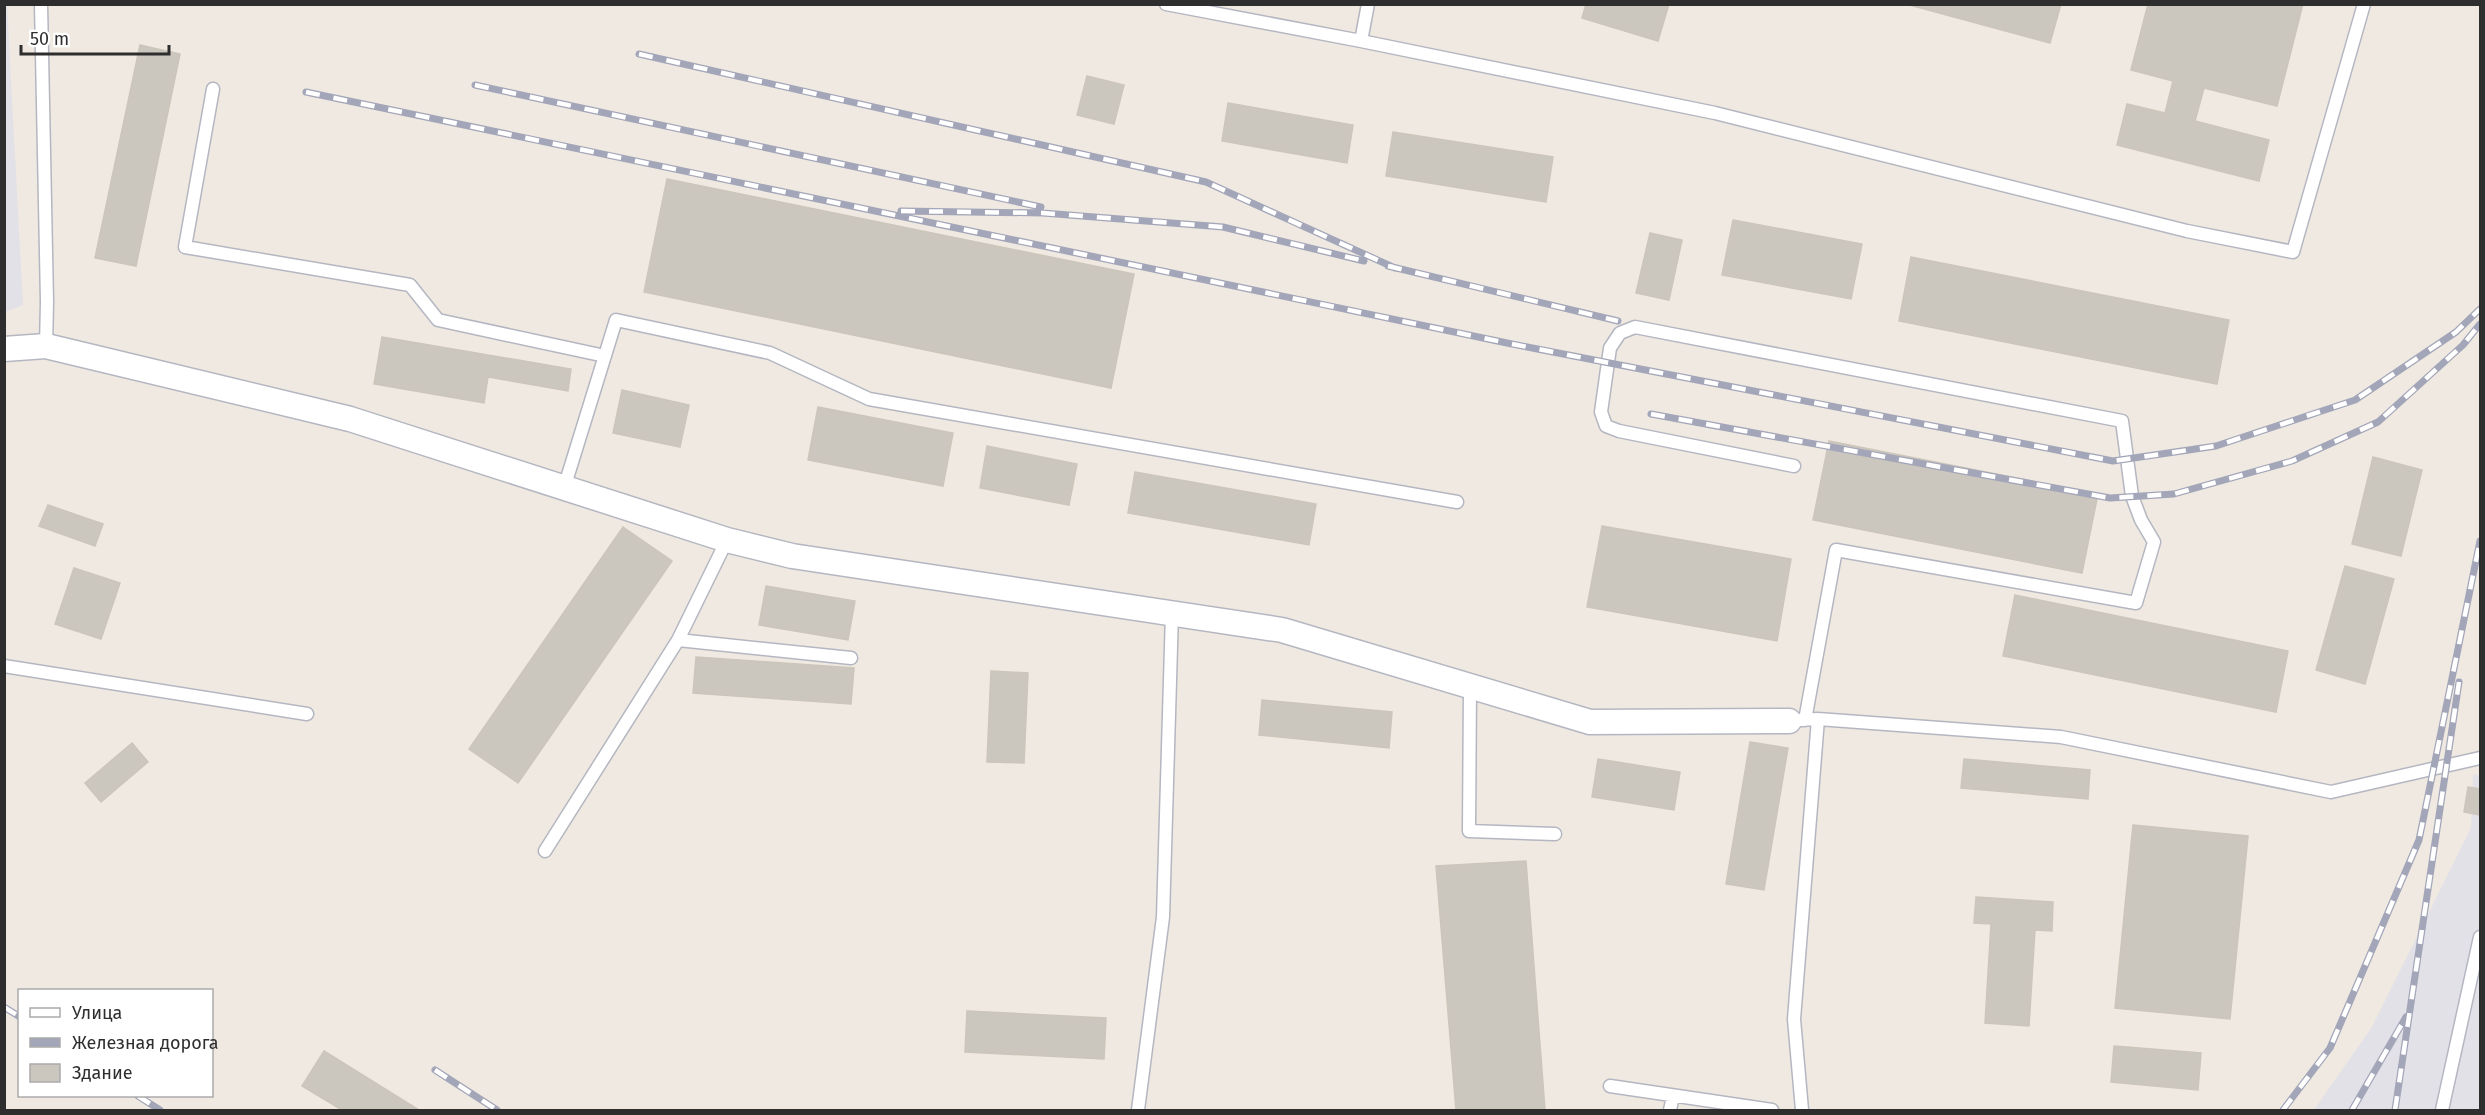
<svg xmlns="http://www.w3.org/2000/svg" width="2485" height="1115" font-family="'Fira Sans',sans-serif">
	<style>
		.industrial { fill: #e3e1e8 }
		.building { fill: #cbc7bf; stroke: #cbc5ba; stroke-width: 1.5 }
		.lines { fill: none; stroke-linecap: round; stroke-linejoin: round }
		.service-casing { stroke: #b4b7c1; stroke-width: 15 }
		.minor-casing { stroke: #b4b7c1; stroke-width: 27 }
		.service { stroke: #fff; stroke-width: 12 }
		.minor { stroke: #fff; stroke-width: 24 }
		.rail-casing { stroke: #a3a6b8; stroke-width: 7 }
		.rail { stroke: #fff; stroke-width: 4.5; stroke-dasharray: 14; stroke-linecap: butt }
	</style>
	<rect width="100%" height="100%" fill="#efe9e1"/>
	<!-- industrial -->
	<path class="industrial" d="M7 5 23 305 5 312 4 5Z
		M2473 774 2480 776V1110H2314L2372 1027 2471 828Z"/>
	<!-- building -->
	<path class="building" d="M1586 4H1669L1658 41 1582 18Z
		M1906 4H2061L2050 43Z
		M2148 4H2303L2277 106 2204 88 2195 121 2269 140 2259 181 2117 145 2127 104 2165 113 2173 81 2131 70Z
		M140 45 180 54 136 266 95 258Z
		M1087 76 1124 85 1114 124 1077 115Z
		M1228 103 1353 125 1347 163 1222 141Z
		M1393 132 1553 157 1546 202 1386 176Z
		M667 179 1134 274 1111 388 644 292Z
		M1733 220 1862 244 1851 299 1722 275Z
		M1650 233 1682 240 1669 300 1636 293Z
		M1911 257 2229 320 2217 384 1899 321Z
		M382 337 571 369 568 391 488 377 484 403 374 384Z
		M622 390 689 405 680 447 613 433Z
		M818 407 953 433 943 486 808 460Z
		M1829 441 2098 494 2082 573 1813 520Z
		M987 446 1077 464 1069 505 980 488Z
		M2373 457 2422 470 2401 556 2352 544Z
		M1135 472 1316 504 1309 545 1128 513Z
		M48 505 103 524 95 546 39 526Z
		M1602 526 1791 559 1777 641 1587 607Z
		M623 527 672 561 518 783 469 749Z
		M2345 566 2394 579 2365 684 2316 670Z
		M74 568 120 583 101 639 55 624Z
		M766 586 855 601 848 640 759 625Z
		M2015 595 2288 651 2276 712 2003 656Z
		M696 657 854 668 851 704 693 693Z
		M991 671 1028 673 1024 763 987 762Z
		M1262 700 1392 712 1389 748 1259 735Z
		M1750 742 1788 748 1764 890 1726 884Z
		M132 743 148 762 101 802 85 783Z
		M1598 759 1680 772 1674 810 1592 797Z
		M1964 759 2090 770 2088 799 1961 788Z
		M2468 787 2480 789V815L2464 812Z
		M2133 825 2248 836 2230 1019 2115 1008Z
		M1526 861 1545 1110H1456L1436 866Z
		M1976 897 2053 902 2052 931 2035 930 2029 1026 1985 1023 1991 924 1974 923Z
		M967 1011 1106 1018 1104 1059 965 1052Z
		M2114 1046 2201 1053 2198 1090 2111 1082Z
		M324 1051 419 1110H342L302 1086Z"/>
	<g class="lines">
		<!-- service casing -->
		<g class="service-casing">
			<path id="service" d="M41 4 47 302 46 346
				M1166 4 1361 41 1368 4
				M1361 41 1715 113 2187 231 2293 252 2364 4
				M213 89 185 247 410 285 438 320 605 356
				M1794 466 1619 431 1606 426 1601 412 1610 348 1620 333 1635 327 2122 421 2132 496 2141 520 2154 542 2136 603 1836 550 1805 720
				M564 488 616 320 770 353 869 399 1457 502
				M678 640 851 658
				M4 666 307 714
				M1470 686 1469 831 1555 834
				M1799 720 1818 719 2061 737 2331 792 2480 758
				M545 851 678 640 727 540
				M1610 1086 1772 1110
				M1138 1110 1163 917 1172 613
				M1670 1110 1673 1096
				M1802 1110 1794 1019 1818 719
				M2442 1110 2480 937"/>
		</g>
		<!-- minor casing -->
		<g class="minor-casing">
			<path id="minor" d="M4 349 46 346 350 419 727 540 792 556 1282 630 1590 722 1789 721"/>
		</g>
		<!-- service -->
		<use href="#service" class="service"/>
		<!-- minor -->
		<use href="#minor" class="minor"/>
		<!-- rail casing -->
		<g class="rail-casing">
			<path id="rail" d="M639 54 1206 182 1395 268
				M475 85 1041 207
				M306 92 1507 343 2113 461 2216 446 2355 400 2456 332 2480 309
				M901 211 1043 213 1223 227 1364 261
				M1388 266 1618 321
				M1651 414 2110 498 2174 494 2292 461 2378 422 2463 345 2480 324
				M4 1007 20 1017
				M435 1070 497 1110
				M138 1096 160 1110
				M2283 1110 2330 1048 2419 840 2480 541
				M2352 1110 2406 1017
				M2395 1110 2459 682"/>
		</g>
		<!-- rail -->
		<use href="#rail" class="rail"/>
	</g>
	<!-- border -->
	<rect width="2485" height="1115" fill="none" stroke="#2e2e2e" stroke-width="12"/>
	<!-- legend -->
	<rect x="18" y="989" width="195" height="108" fill="#ffffff" stroke="#ababab" stroke-width="1.5"/>
	<rect x="30" y="1008" width="30" height="9" fill="#ffffff" stroke="#ababab" stroke-width="1.5"/>
	<text x="72" y="1019" font-size="18" fill="#2e2e2e">Улица</text>
	<rect x="30" y="1038" width="30" height="9" fill="#a3a6b8" stroke="#ababab" stroke-width="1.5"/>
	<text x="72" y="1049" font-size="18" fill="#2e2e2e">Железная дорога</text>
	<rect x="30" y="1064" width="30" height="18" fill="#cbc7bf" stroke="#ababab" stroke-width="1.5"/>
	<text x="72" y="1079" font-size="18" fill="#2e2e2e">Здание</text>
	<!-- scale -->
	<path d="M21 45v9h148v-9" fill="none" stroke="#2e2e2e" stroke-width="3"/>
	<text x="30" y="45" font-size="18" fill="#2e2e2e" stroke="#ffffff" stroke-width="4.5" paint-order="stroke">50 m</text>
</svg>
